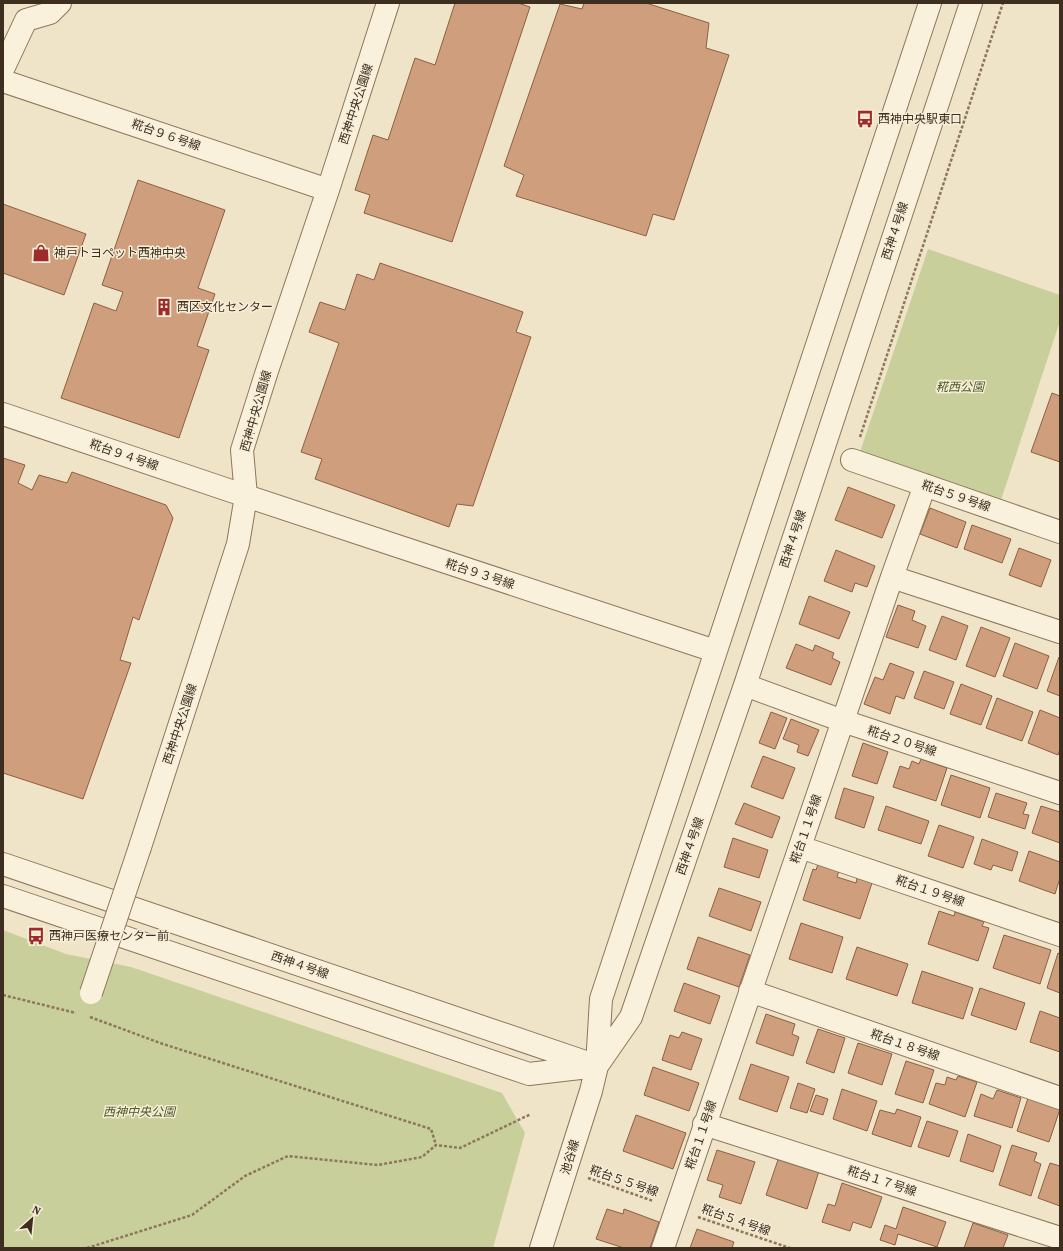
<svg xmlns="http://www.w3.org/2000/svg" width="1063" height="1251" font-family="'Source Serif 4','Noto Sans JP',serif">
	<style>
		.green { fill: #c9cf9b }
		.building { fill: #cf9f7d; stroke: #8d5f41 }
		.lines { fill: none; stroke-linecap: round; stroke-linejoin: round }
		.minor-casing { stroke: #8d765c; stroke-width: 24 }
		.path { stroke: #8d765c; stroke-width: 2.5; stroke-dasharray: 3 2; stroke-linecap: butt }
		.minor { stroke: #faf1dc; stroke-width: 22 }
		.minor-bridge-casing { stroke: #8d765c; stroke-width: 24; stroke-linecap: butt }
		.minor-bridge { stroke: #faf1dc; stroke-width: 22 }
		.labels { text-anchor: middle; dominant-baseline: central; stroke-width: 3; stroke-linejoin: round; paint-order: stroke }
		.street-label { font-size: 12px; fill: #3d2e20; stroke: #f7eed8 }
		.poi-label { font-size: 12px; fill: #3d2e20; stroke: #f7eed8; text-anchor: start }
		.park-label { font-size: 12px; font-style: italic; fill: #4d5a26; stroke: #f7eed8 }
	</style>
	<rect width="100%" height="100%" fill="#f0e4c8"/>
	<!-- green -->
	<path class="green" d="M928 249 1060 295V321L1000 503 860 452Z
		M3 930 66 954 131 967 502 1093 525 1133 493 1248H3Z"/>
	<!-- building -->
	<path class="building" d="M455 3H518L530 7 452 242 364 213 370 195 355 190 373 135 388 140 415 58 435 65Z
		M584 3H646L709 23 706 48 729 55 674 220 653 214 646 236 516 196 524 175 504 166 560 4 582 9Z
		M138 180 225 210 198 288 215 294 197 346 209 350 179 438 61 398 94 303 116 311 123 292 102 285Z
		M3 204 86 234 64 295 3 273Z
		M380 263 523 312 516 332 531 337 473 506 457 504 449 527 315 479 322 459 301 452 339 343 309 332 320 302 345 310 357 274 374 280Z
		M1052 393 1060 396V462L1031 452Z
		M3 458 25 465 18 483 32 490 39 475 67 483 72 472 166 505 173 518 139 620 133 617 120 660 131 663 83 799 3 773Z
		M848 487 895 505 882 538 835 520Z
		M930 508 966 522 957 548 920 534Z
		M972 525 1011 539 1002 563 964 549Z
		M1019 548 1051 560 1041 587 1009 575Z
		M836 550 875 566 867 587 855 583 852 592 824 581Z
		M809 596 850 612 839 639 799 624Z
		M898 605 915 611 912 620 926 626 918 648 886 637Z
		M942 616 968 626 956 660 929 650Z
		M981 627 1010 638 995 677 966 666Z
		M1015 643 1049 656 1037 689 1003 676Z
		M796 644 813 651 815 645 834 653 832 658 840 662 831 685 786 668Z
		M1059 657H1060V696L1047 691Z
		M890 663 914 672 904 699 896 696 890 714 864 704 875 677 883 680Z
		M924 671 954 682 944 709 914 698Z
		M961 684 992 696 981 725 950 714Z
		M997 698 1033 712 1022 741 986 728Z
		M1040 710 1060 718V749L1058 755 1028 743Z
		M771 712 787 718 775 749 759 743Z
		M791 719 819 730 808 756 797 752 799 745 783 739Z
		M863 743 888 752 877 784 852 776Z
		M763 756 795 768 783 799 751 787Z
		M921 759 947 768 936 801 893 787 900 766 909 769 912 761 919 764Z
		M951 775 990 788 980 818 941 805Z
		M844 788 874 797 864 828 835 818Z
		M996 793 1027 803 1023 814 1029 815 1025 829 988 817Z
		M744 803 780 817 772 838 735 824Z
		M886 806 929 821 921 844 878 830Z
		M1041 806 1060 812V843L1032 833Z
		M939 825 974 837 963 868 928 856Z
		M733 838 768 850 759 878 724 867Z
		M982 839 1018 852 1012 871 993 865 991 870 974 864Z
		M1029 851 1060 862V878L1055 894 1019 881Z
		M820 858 841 865 837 877 856 883 857 878 872 883 860 919 803 900 813 869 816 870Z
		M719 888 761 902 751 931 709 916Z
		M939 911 954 916 955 912 984 922 982 926 989 928 978 961 928 944Z
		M801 923 843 937 832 973 789 959Z
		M1004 935 1051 950 1040 984 993 968Z
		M698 937 750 955 739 987 687 969Z
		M857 947 908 964 897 996 846 979Z
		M1058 953 1060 954V993L1047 988Z
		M922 971 973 988 963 1019 912 1003Z
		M684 983 720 996 710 1024 674 1011Z
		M980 988 1025 1003 1016 1030 971 1015Z
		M1040 1011 1060 1018V1052L1030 1042Z
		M766 1014 795 1024 792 1034 799 1037 793 1056 756 1043Z
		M818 1029 845 1038 834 1073 806 1063Z
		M682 1032 702 1039 691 1070 662 1060 670 1035 679 1038Z
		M858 1043 892 1054 882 1085 848 1073Z
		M906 1061 934 1070 923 1103 895 1094Z
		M751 1064 789 1077 777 1112 739 1099Z
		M653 1067 699 1083 689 1111 644 1095Z
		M958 1076 977 1082 965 1117 929 1104 936 1083 945 1085 947 1077 956 1080Z
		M798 1083 815 1089 807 1113 790 1108Z
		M842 1089 877 1101 867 1131 833 1119Z
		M997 1090 1021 1098 1012 1128 974 1116 981 1094 993 1099Z
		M816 1095 828 1099 823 1115 810 1111Z
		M1028 1098 1060 1109 1049 1142 1017 1131Z
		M897 1109 921 1117 911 1147 872 1134 880 1110 895 1114Z
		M636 1115 686 1133 673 1169 623 1151Z
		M927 1121 958 1131 949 1157 918 1147Z
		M968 1134 1001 1146 993 1172 960 1161Z
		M1012 1145 1037 1153 1034 1161 1041 1164 1031 1196 999 1185Z
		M717 1150 755 1162 741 1204 719 1197 723 1185 707 1180Z
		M779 1157 819 1171 807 1209 766 1195Z
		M1050 1163 1060 1166V1206L1038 1198Z
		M842 1183 882 1197 871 1228 853 1222 850 1231 822 1222 828 1204 835 1206Z
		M903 1207 946 1222 937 1247 898 1234 895 1245 880 1240 885 1225 896 1229Z
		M607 1209 623 1214 624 1209 659 1222 650 1248H624L596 1239Z
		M973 1223 1008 1235 1003 1248H964Z
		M697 1229 734 1242 732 1248H690Z"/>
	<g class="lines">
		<!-- minor casing -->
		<g class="minor-casing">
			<path id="minor" d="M3 69 26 20 50 13 60 3
				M3 81 328 190
				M3 414 246 496 715 651
				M852 460 1060 532
				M892 577 925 485
				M745 685 843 721 1060 793
				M140 847 238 544 246 496 242 450 267 371 328 190 388 3
				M800 847 1060 935
				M3 864 597 1066 601 999 930 3
				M3 896 529 1074 597 1066 631 1017 745 685 971 3
				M750 991 1060 1098
				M704 1124 1060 1238
				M541 1248 591 1091 597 1066
				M663 1248 892 577 1060 632"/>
		</g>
		<!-- path -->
		<path class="path" d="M860 437 1003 3
			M3 995 76 1013
			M90 1017 163 1044 431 1129 436 1145
			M588 1178 653 1201
			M698 1217 790 1248
			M87 1248 192 1215 245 1176 288 1156 378 1165 422 1157 436 1145 460 1148 531 1114"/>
		<!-- minor -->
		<use href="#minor" class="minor"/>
		<!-- minor-bridge casing -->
		<g class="minor-bridge-casing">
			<path id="minor-bridge" d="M91 993 140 847"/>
		</g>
		<!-- minor-bridge -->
		<use href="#minor-bridge" class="minor-bridge"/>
	</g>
	<!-- icons -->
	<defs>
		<g id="bus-bare" transform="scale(1.38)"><path d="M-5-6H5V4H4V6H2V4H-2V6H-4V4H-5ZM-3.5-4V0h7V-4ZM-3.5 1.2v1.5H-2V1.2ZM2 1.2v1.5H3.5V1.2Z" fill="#9e2a2b" stroke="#f7eed8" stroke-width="2.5" paint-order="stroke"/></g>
		<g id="shop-bare" transform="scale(1.38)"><path d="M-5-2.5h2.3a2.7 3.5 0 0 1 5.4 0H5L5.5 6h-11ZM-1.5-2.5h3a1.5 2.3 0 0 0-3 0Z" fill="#9e2a2b" stroke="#f7eed8" stroke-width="2.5" paint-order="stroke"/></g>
		<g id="building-bare" transform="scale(1.38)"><path d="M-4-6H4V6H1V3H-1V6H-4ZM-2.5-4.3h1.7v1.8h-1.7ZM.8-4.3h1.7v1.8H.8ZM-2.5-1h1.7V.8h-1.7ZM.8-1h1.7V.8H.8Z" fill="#9e2a2b" stroke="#f7eed8" stroke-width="2.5" paint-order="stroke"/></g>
	</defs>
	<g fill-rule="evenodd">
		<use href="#bus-bare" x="865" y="119"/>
		<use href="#shop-bare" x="41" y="253"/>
		<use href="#building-bare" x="164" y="307"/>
		<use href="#bus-bare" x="36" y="936"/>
	</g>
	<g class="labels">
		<!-- street labels -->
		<g class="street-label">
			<text transform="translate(356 104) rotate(-72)">西神中央公園線</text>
			<text transform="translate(166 135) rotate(19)">糀台９６号線</text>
			<text transform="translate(895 231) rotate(-72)">西神４号線</text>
			<text transform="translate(256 411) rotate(-74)">西神中央公園線</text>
			<text transform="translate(124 455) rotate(19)">糀台９４号線</text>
			<text transform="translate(956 496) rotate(19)">糀台５９号線</text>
			<text transform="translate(793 539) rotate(-72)">西神４号線</text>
			<text transform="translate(480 574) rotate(18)">糀台９３号線</text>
			<text transform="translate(180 724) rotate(-72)">西神中央公園線</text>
			<text transform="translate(902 741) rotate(18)">糀台２０号線</text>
			<text transform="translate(806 829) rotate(-71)">糀台１１号線</text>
			<text transform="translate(690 846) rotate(-71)">西神４号線</text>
			<text transform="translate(930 891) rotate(19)">糀台１９号線</text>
			<text transform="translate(300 965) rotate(19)">西神４号線</text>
			<text transform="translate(905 1045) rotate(19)">糀台１８号線</text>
			<text transform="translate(701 1135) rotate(-71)">糀台１１号線</text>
			<text transform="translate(570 1157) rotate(-73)">池谷線</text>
			<text transform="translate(624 1181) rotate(19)">糀台５５号線</text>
			<text transform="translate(882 1181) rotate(18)">糀台１７号線</text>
			<text transform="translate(736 1220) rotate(19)">糀台５４号線</text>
		</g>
		<!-- poi labels -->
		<g class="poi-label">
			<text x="878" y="119">西神中央駅東口</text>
			<text x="54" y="253">神戸トヨペット西神中央</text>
			<text x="177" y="307">西区文化センター</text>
			<text x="49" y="936">西神戸医療センター前</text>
		</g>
		<!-- park labels -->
		<g class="park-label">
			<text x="960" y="387">糀西公園</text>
			<text x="139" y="1112">西神中央公園</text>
		</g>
	</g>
	<!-- border -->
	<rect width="1063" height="1251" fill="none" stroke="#3d2e20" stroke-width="8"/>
	<!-- north arrow -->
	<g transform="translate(32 1219) rotate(27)" stroke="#f7eed8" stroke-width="3" paint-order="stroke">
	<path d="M0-3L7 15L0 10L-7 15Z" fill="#3d2e20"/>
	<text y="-6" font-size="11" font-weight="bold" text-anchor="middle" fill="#3d2e20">N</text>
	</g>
</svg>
